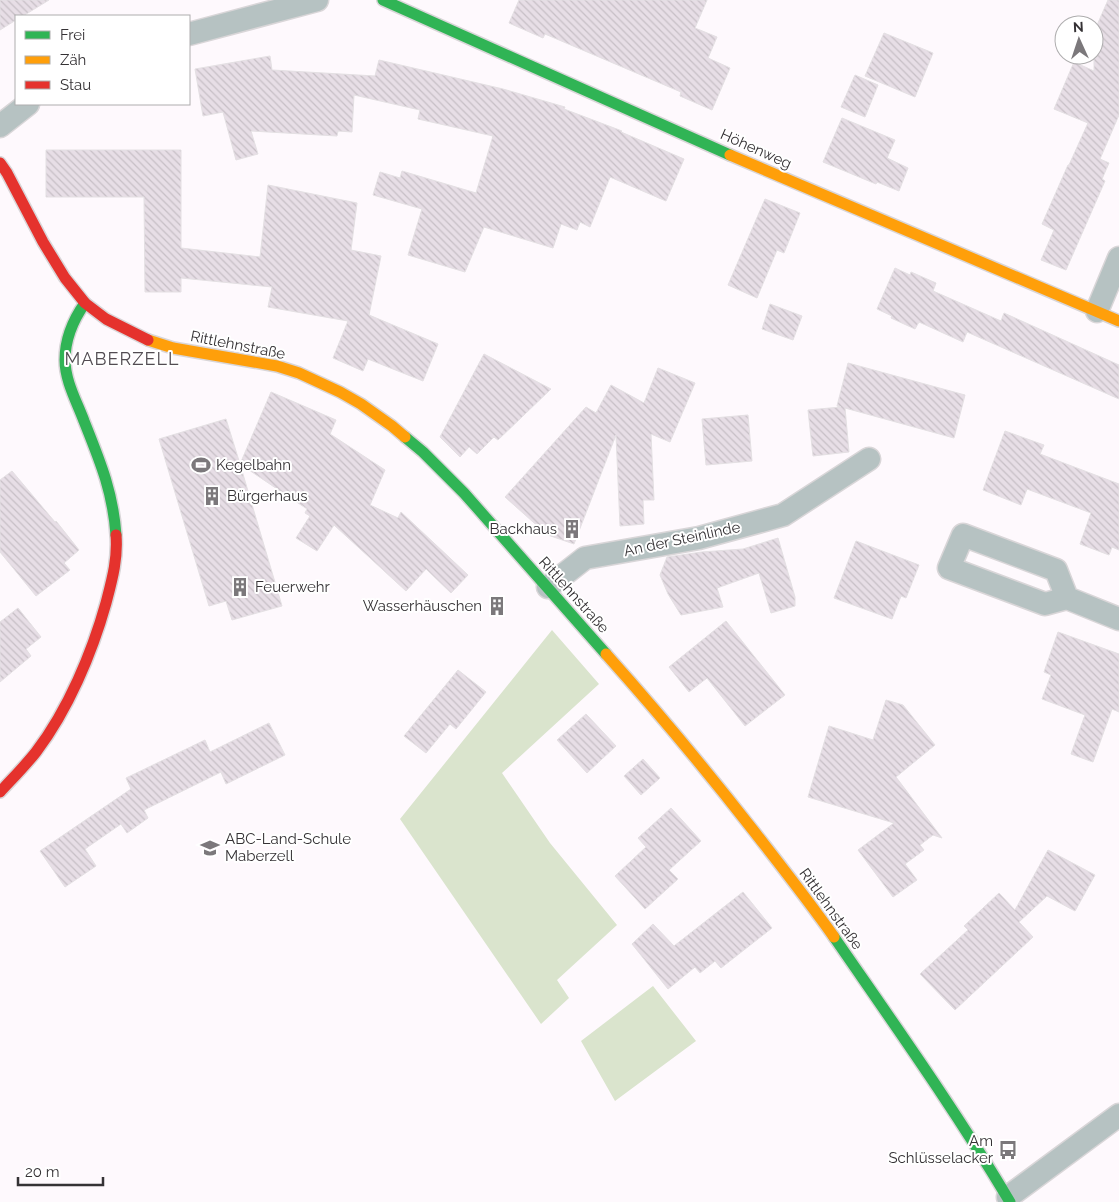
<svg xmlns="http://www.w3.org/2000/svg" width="1119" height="1202" font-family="Raleway,sans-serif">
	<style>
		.grass { fill: #dae4cd }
		.building { fill: url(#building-back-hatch); stroke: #e4e0e3 }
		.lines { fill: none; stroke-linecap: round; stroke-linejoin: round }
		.street-casing { stroke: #d9d6d8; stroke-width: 25 }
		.fast-casing { stroke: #d9d6d8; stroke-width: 14 }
		.slow-casing { stroke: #d9d6d8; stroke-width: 14 }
		.jam-casing { stroke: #d9d6d8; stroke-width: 14 }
		.street { stroke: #b6c2c2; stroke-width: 22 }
		.fast { stroke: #30b455; stroke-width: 11 }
		.slow { stroke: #ff9f0a; stroke-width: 11 }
		.jam { stroke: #e5322d; stroke-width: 11 }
		.labels { text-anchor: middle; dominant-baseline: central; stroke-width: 4; stroke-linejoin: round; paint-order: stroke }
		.street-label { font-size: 15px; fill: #353235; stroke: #fff }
		.poi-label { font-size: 15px; fill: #353235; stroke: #fff; text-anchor: start }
		.quarter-label { font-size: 18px; letter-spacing: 1px; fill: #524c52; stroke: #fff }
	</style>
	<defs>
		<pattern id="building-back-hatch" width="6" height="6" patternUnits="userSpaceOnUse" patternTransform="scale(1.25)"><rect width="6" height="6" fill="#e7dee6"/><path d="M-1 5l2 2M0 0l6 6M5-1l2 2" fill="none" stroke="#c7bfc6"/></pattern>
	</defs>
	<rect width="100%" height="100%" fill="#fef9fd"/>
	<!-- grass -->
	<path class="grass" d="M552 630 599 684 502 773 550 843 617 925 557 980 569 998 541 1024 400 819Z
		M653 986 696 1041 615 1101 581 1041Z"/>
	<!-- building -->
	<path class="building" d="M0 0H49L23 16H16V20L0 30Z
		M519 0H707L695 28 717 37 708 58 730 68 712 110 680 96 681 92 545 34 543 38 509 23Z
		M1108 0H1119V115L1100 159 1109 163 1102 179 1105 181 1066 270 1041 260 1054 230 1042 224 1068 165H1069L1088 123 1054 109 1074 62 1094 71V32Z
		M884 33 933 53 915 97 865 76Z
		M270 56 272 70 375 76 379 60 503 89 565 107 564 109 622 131 621 132 684 159 666 201 610 177 590 227 580 222 577 230 561 224 553 248 484 227 465 272 408 255 422 209 373 195 380 172 400 178 402 171 476 193 493 136 418 119 420 110 354 95 352 132 338 131 337 136 251 131 258 154 236 160 223 112 203 116 195 69Z
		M855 75 878 85 865 117 841 107Z
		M842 118 895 140 887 158 908 168 899 191 877 182 876 184 823 162Z
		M46 150H181V248L260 257 268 185 357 203 351 250 381 256 369 315 438 344 423 381 368 359 363 371 333 358 348 321 268 307 272 287 181 278V292H145L144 197H46Z
		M765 199 800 213 784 253 777 250 757 298 728 285Z
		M895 268 910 275 911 272 936 283 933 291 1001 321 1004 313 1119 365V399L967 332 963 342 919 322 915 329 891 318 892 316 877 309Z
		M770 304 802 316 793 340 762 329Z
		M484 354 551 389 498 440 494 437 477 454 469 447 460 457 440 437Z
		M848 363 965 395 954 438 845 408 849 452 813 456 808 410 841 407 837 406Z
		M658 368 695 383 670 442 651 434 654 500H643L644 524 620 526 616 435 574 544 542 533V530L505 497 586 407 596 413 611 385 644 403Z
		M271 392 336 420 330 434 385 470 370 505 398 518 401 512 468 575 451 593 426 569 406 591 334 525 317 551 296 538 310 516 305 513 307 509 240 464 282 606 232 620 226 601 209 606 159 439 226 419 240 464Z
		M748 415 752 461 706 465 702 419Z
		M1005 431 1044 445 1040 454 1119 484V550L1112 547 1109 555 1080 544 1091 513 1027 489 1021 505 983 490Z
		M12 471 55 522 56 521 79 550 64 563 70 570 36 596 0 552V480Z
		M778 538 795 597V606L771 613 759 573 717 588 723 607 681 615 668 594 660 575 667 557 702 552 743 549Z
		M856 541 919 565 906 598 901 596 892 619 834 598Z
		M18 608 41 637 26 649 31 656 0 682V622Z
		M726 621 785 695 745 726 707 678 689 692 669 667Z
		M1058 632 1119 654V712L1112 709 1093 762 1071 754 1085 715 1042 699 1051 675 1044 672Z
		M458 670 486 692 456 729 450 724 426 753 404 736Z
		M886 700 903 705 935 745 896 777 942 838 933 835 920 845 924 850 905 864 917 880 893 897 858 850 894 823 808 797 829 726 873 740Z
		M586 714 616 746 587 773 557 740Z
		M269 723 285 755 226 784 221 772 144 810 148 818 127 833 121 824 85 849 96 866 65 887 40 851 131 789 126 778 205 740 210 752Z
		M643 759 660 778 641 795 624 776Z
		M671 808 701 841 669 870 678 879 645 909 615 876 646 847 638 838Z
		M1048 850 1095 875 1075 911 1047 896 1019 922 1033 937 955 1010 920 974 968 930 964 926 999 893 1015 910Z
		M743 892 772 928 721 968 715 961 700 973 695 967 668 989 632 944 653 924 674 946Z"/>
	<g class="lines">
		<!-- street casing -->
		<g class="street-casing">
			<path id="street" d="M189 34 317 0
				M0 126 28 104
				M1097 311 1119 258
				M548 587 585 558 699 538 783 515 869 459
				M1067 598 1056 570 963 535 949 568 1045 604 1067 598 1119 619
				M1008 1197 1119 1115"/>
		</g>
		<!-- fast casing -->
		<g class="fast-casing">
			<path id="fast" d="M383 0 730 155
				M85 303C73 320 65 338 65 360 65 381 77 402 84 421 100 461 113 492 116 535
				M405 437 423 452 464 493 606 654
				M834 937C894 1024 956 1111 1010 1202"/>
		</g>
		<!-- slow casing -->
		<g class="slow-casing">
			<path id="slow" d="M730 155 1119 321
				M148 340 173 348 277 366 299 373 340 392 361 404 392 426 405 437
				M606 654C657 711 706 770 753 830 781 866 808 900 834 937"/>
		</g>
		<!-- jam casing -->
		<g class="jam-casing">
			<path id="jam" d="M0 163 7 173 43 242 65 278 85 303 106 319 148 340
				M0 792C12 779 25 766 36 752 68 710 92 653 106 603 112 580 118 559 116 535"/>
		</g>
		<!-- street -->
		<use href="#street" class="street"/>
		<!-- fast -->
		<use href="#fast" class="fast"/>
		<!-- slow -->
		<use href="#slow" class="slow"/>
		<!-- jam -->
		<use href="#jam" class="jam"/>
	</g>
	<!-- icons -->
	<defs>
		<g id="stadium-bare" transform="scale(1.5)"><path d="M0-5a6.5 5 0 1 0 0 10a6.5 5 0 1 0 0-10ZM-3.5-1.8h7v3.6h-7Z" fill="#7b787b" stroke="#fff" stroke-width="2.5" paint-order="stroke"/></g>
		<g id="building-bare" transform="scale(1.5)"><path d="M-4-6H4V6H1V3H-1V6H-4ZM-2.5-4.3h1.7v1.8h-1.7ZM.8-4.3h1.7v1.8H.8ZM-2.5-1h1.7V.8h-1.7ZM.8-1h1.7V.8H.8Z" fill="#7b787b" stroke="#fff" stroke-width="2.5" paint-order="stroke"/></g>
		<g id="school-bare" transform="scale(1.5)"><path d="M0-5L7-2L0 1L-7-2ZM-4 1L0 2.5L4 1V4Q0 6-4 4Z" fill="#7b787b" stroke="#fff" stroke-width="2.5" paint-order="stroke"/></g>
		<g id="bus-bare" transform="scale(1.5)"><path d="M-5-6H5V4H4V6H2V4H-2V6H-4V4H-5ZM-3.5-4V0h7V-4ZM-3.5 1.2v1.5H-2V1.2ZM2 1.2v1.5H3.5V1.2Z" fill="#7b787b" stroke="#fff" stroke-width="2.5" paint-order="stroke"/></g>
	</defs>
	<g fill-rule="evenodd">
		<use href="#stadium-bare" x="201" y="465"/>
		<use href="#building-bare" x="212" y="496"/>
		<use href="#building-bare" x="572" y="529"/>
		<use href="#building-bare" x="240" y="587"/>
		<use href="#building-bare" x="497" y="606"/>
		<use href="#school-bare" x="210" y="848"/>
		<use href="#bus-bare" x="1008" y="1150"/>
	</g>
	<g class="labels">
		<!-- street labels -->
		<g class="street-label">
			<text transform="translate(756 149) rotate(24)">Höhenweg</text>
			<text transform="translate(238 345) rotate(11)">Rittlehnstraße</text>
			<text transform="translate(682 539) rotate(-12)">An der Steinlinde</text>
			<text transform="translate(574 595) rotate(48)">Rittlehnstraße</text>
			<text transform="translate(831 909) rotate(54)">Rittlehnstraße</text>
		</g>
		<!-- poi labels -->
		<g class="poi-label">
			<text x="216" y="465">Kegelbahn</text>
			<text x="227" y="496">Bürgerhaus</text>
			<text x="557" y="529" text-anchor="end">Backhaus</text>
			<text x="255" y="587">Feuerwehr</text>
			<text x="482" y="606" text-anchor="end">Wasserhäuschen</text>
			<text x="225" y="839">ABC-Land-Schule<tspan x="225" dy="17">Maberzell</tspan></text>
			<text x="993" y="1141" text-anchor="end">Am<tspan x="993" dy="17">Schlüsselacker</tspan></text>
		</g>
		<!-- quarter labels -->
		<g class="quarter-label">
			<text x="122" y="358">MABERZELL</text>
		</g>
	</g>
	<!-- legend -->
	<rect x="15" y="15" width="175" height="90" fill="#ffffff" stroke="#aeadae"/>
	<rect x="25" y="31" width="25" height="8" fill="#30b455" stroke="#aeadae"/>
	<text x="60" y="40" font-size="15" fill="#353235">Frei</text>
	<rect x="25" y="56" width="25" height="8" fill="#ff9f0a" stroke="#aeadae"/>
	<text x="60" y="65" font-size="15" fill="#353235">Zäh</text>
	<rect x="25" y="81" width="25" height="8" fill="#e5322d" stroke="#aeadae"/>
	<text x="60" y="90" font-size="15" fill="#353235">Stau</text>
	<!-- north arrow -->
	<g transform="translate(1079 40) rotate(357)"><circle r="24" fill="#ffffff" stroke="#aeadae"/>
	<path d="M0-4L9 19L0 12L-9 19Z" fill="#7b787b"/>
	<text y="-8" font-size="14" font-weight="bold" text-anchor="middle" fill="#353235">N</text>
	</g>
	<!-- scale -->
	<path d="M18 1177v8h85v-8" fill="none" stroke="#353235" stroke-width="2.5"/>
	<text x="25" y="1177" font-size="15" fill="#353235" stroke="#ffffff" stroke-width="4" paint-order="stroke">20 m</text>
</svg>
